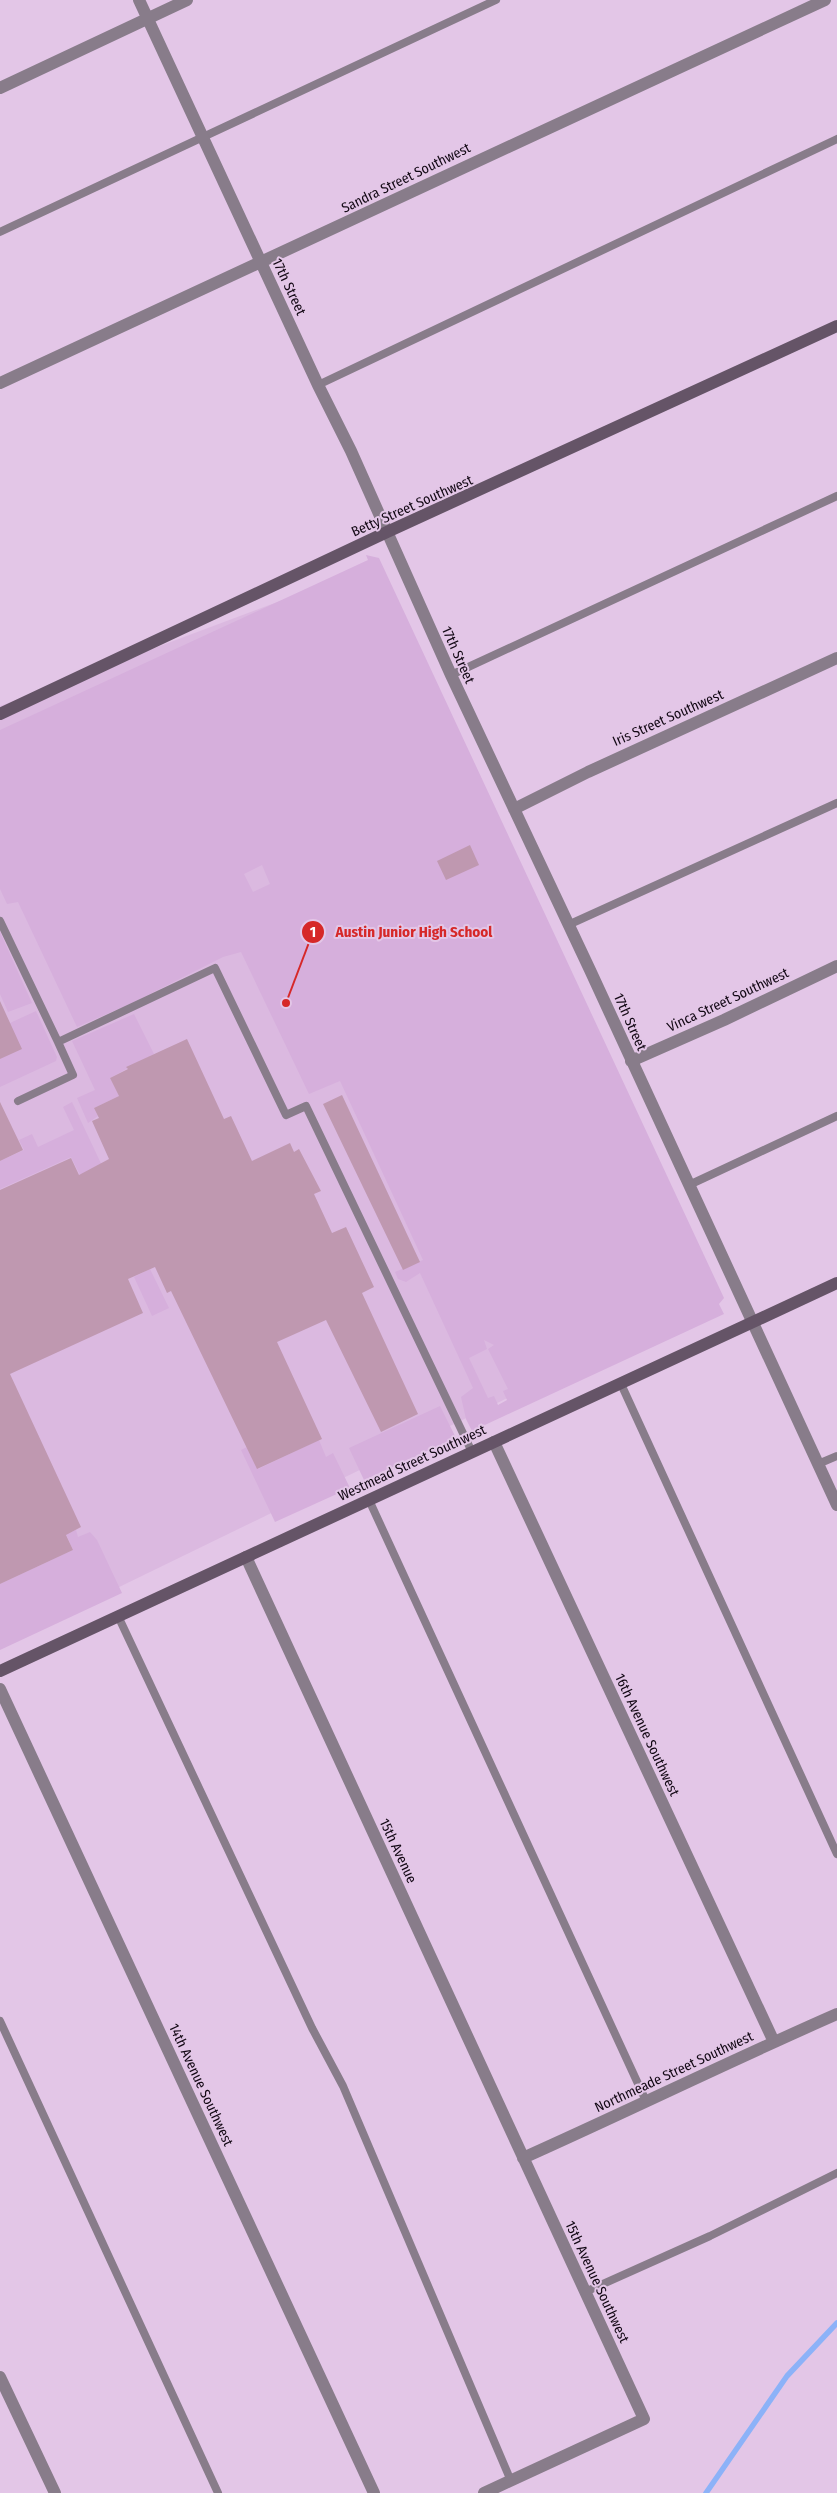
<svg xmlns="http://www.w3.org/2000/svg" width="837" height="2493" font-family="'Fira Sans Condensed',sans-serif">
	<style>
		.built { fill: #dbb9e0 }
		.green { fill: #d6afdc; fill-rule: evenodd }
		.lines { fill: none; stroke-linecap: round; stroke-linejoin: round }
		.stream { stroke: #8cb2f8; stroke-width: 5.5 }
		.building { fill: #bf98b0 }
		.lane { stroke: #887c8a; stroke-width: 8 }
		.street { stroke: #887c8a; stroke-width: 12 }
		.secondary { stroke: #655467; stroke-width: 12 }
		.labels { text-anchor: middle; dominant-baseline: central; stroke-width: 4; stroke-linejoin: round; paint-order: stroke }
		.street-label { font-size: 14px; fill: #120814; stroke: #e3c6e7 }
		.leader { fill: none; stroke: #d62828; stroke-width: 2 }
		.callout-dot { fill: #d62828; stroke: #e3c6e7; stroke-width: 2 }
		.mark-label { font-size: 15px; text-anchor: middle; font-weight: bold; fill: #fff }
		.callout-label { font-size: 15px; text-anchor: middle; font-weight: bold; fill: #d62828; stroke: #e3c6e7; stroke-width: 4; stroke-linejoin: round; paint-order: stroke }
	</style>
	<rect width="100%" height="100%" fill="#e3c6e7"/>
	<!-- built -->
	<path class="built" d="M371 567 711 1299 0 1645V706Z"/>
	<!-- green -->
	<path class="green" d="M366 555 379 558 724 1298 719 1304 724 1314 472 1431 466 1419 461 1397 473 1388 420 1273 406 1282 398 1279 395 1272 423 1260 340 1081 309 1094 241 952 223 957 132 1003 77 1027 18 902 7 904 0 889V730L368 560ZM262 865 270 884 253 892 244 874ZM484 1340 494 1345 488 1349 508 1389 503 1391 507 1400 498 1405 494 1396 488 1398 469 1358 487 1349Z
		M0 932 32 1003 8 1012 0 994Z
		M36 1011 57 1057 56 1061 0 1087V1059L10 1023Z
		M134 1014 154 1054 110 1078 119 1096 94 1108 98 1116 88 1123 77 1098 95 1090 72 1041Z
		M72 1102 105 1172 83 1181 71 1157 0 1189V1161L24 1150 19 1140 32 1134 38 1147 74 1130 63 1107Z
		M150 1269 169 1308 152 1316 134 1277Z
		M440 1406 456 1438 364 1480 349 1448Z
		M319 1440 326 1457 333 1453 350 1488 275 1522 241 1450 247 1447 258 1469Z
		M76 1530 78 1537 90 1532 97 1540 122 1593 0 1650V1584L73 1550 66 1534Z"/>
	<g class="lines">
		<!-- stream -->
		<path class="stream" d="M706 2493 787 2376 837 2323"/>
	</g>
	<!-- building -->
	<path class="building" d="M470 845 479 865 446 880 437 861Z
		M0 1001 22 1049 0 1059Z
		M187 1039 224 1119 231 1116 252 1161 290 1143 294 1152 299 1149 321 1191 314 1194 332 1233 346 1227 374 1287 362 1293 418 1414 381 1432 326 1320 277 1342 322 1439 257 1469 171 1291 167 1293 155 1267 128 1279 143 1313 10 1374 81 1527 66 1535 73 1550 0 1584V1190L71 1158 79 1175 109 1159 92 1121 99 1118 94 1108 119 1096 110 1078 128 1069 126 1067Z
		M342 1095 420 1262 403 1270 323 1104Z
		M0 1102 23 1150 0 1161Z"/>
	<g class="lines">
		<!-- lane -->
		<path class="lane" d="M0 232 496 0
			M318 385 837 139
			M451 675 837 496
			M0 921 58 1042 215 968 286 1115 306 1106 472 1452
			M568 925 837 803
			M18 1101 73 1075 58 1042
			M689 1185 837 1116
			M621 1384 837 1854
			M818 1464 837 1456
			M369 1500 646 2101
			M118 1616 312 2028 343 2086 511 2481
			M0 2021 218 2493
			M585 2292 710 2236 837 2173"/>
		<!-- street -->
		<path class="street" d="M139 0 318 385 351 451 451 675 590 970 837 1505
			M0 88 187 0
			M0 383 825 0
			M514 809 588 772 837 658
			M631 1061 724 1020 837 966
			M494 1442 774 2042
			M246 1557 644 2419 484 2493
			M0 1689 374 2493
			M523 2158C628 2111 732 2060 837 2014
			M0 2377 55 2493"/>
		<!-- secondary -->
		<path class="secondary" d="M0 714 387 532 837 326
			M0 1671 837 1283"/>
	</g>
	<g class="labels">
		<!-- street labels -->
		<g class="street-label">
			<text transform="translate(406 178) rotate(-26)">Sandra Street Southwest</text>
			<text transform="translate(289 287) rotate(65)">17th Street</text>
			<text transform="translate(412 506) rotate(-24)">Betty Street Southwest</text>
			<text transform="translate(458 655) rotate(66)">17th Street</text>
			<text transform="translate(668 718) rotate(-24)">Iris Street Southwest</text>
			<text transform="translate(728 1000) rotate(-25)">Vinca Street Southwest</text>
			<text transform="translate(630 1022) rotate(66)">17th Street</text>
			<text transform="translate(412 1463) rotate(-25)">Westmead Street Southwest</text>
			<text transform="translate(647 1735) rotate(65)">16th Avenue Southwest</text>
			<text transform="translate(398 1851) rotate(65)">15th Avenue</text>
			<text transform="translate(674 2072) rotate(-25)">Northmeade Street Southwest</text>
			<text transform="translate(201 2085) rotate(65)">14th Avenue Southwest</text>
			<text transform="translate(597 2282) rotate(65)">15th Avenue Southwest</text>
		</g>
	</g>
	<!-- callouts -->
	<path class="leader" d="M286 1003L313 932"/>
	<g class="callout-dot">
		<circle cx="286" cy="1003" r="5"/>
		<circle cx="313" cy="932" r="12"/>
	</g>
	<g class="mark-label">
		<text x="313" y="937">1</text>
	</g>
	<g class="callout-label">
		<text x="414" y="937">Austin Junior High School</text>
	</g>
</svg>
